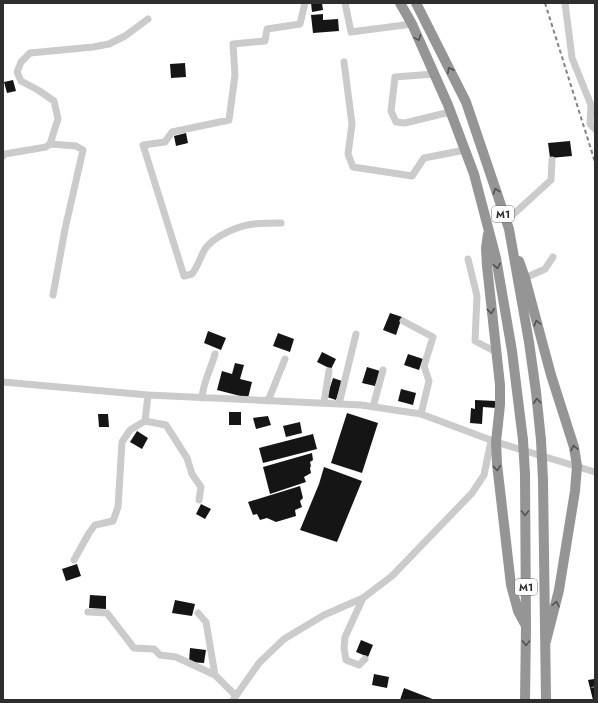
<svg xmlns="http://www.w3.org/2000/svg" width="598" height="703" font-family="Jost,sans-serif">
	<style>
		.building { fill: #151515 }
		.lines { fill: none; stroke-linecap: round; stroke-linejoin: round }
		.minor { stroke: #cbcbcb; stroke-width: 7 }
		.highway { stroke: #959595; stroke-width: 10 }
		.rail { stroke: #838383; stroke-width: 2; stroke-dasharray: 4 3; stroke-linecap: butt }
		.highway-bridge { stroke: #959595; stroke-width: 10 }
		.oneway { stroke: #525252 }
		.labels { text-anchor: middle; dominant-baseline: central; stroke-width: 4; stroke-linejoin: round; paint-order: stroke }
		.shield { fill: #fff; stroke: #6d6d6d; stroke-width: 1 }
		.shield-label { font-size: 10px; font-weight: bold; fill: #2e2e2e }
	</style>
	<rect width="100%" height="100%" fill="#fff"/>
	<!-- building -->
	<path class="building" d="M311 3H322L323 10 312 12Z
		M323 14V20L338 19 339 31 313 33 311 15Z
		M185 63 186 77 171 78 170 64Z
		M13 80 16 91 7 93 4 82Z
		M186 133 188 143 176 146 174 136Z
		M570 141 572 156 550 158 548 143Z
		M390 313 402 317 396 335 383 330Z
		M208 331 226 338 221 350 204 343Z
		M278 333 294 339 290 352 273 346Z
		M322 352 336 359 331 369 317 362Z
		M408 354 423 359 419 370 404 365Z
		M235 363 244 365 240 379 252 382 248 398 217 390 222 371 232 374Z
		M367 367 380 371 375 386 362 383Z
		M333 378 342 381 336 400 327 397Z
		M401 389 416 393 413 405 398 401Z
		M475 400 496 401V408L483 407 482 424 470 423 471 408 475 409Z
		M229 412H241V425H229Z
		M347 413 378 423 362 473 331 463Z
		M98 414H108L109 427H99Z
		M268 416 271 425 256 429 253 418Z
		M300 422 302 433 286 437 283 426Z
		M137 431 148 438 142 449 130 442Z
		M313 434 317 449 263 463 259 448Z
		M312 453 313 460 310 462 311 466 310 468 311 473 304 477 306 482 270 494 263 467Z
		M324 467 362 481 337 542 300 530 319 484Z
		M300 486 303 498 300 501 302 507 295 510 296 516 276 522 267 518 260 520 257 514 253 515 248 502Z
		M201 504 211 509 205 519 196 514Z
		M77 564 81 576 66 581 62 569Z
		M90 595 106 596V609L89 608Z
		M175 600 195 604 192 616 172 613Z
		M361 640 373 645 368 657 356 652Z
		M190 648 206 650 204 663 189 662Z
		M374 674 389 677 387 688 372 685Z
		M594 679 595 686 590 688 595 687V699L593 700 588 680Z
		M404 688 435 700H400Z"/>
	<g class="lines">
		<!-- minor -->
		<path class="minor" d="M345 3 351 32 412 24
			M565 3 572 58 591 105 590 124 595 129
			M344 62 352 124 348 154 353 167 412 176 424 158 465 150
			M434 74 395 77 391 111 396 122 405 123 450 112
			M50 144 58 119 54 101 38 90 21 81 17 72 21 62 30 53 93 47 109 44 125 36 148 19
			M3 156 5 154 46 147 50 144 76 146 83 150 65 229 53 295
			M506 221 551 180 552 160
			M281 223C272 223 263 223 253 224 238 226 214 236 205 249 200 258 198 266 192 274L184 276 143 145 165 142 172 132 229 120 235 75 233 44 265 41 267 29 300 24 305 3
			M468 259 477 296 475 341 496 352
			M525 278 545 269 553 257
			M403 321 433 337 424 366 429 381 421 414
			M3 382 148 395 361 405 421 414 496 442 595 472
			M202 398C203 382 211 369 215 354
			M268 401 285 359
			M324 403 329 371
			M339 404 356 334
			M373 407 383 370
			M145 421 166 425 187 458 192 474 201 487 199 500
			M74 560 89 533 95 525 113 521 118 507 122 442 130 430 145 421 148 395
			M363 598 345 637 344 648 346 660 359 665 365 659
			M88 612 107 613 134 648 154 649 160 655 176 657 215 675 236 696
			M198 613 206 622 215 675
			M233 700 259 663 284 639 324 615 363 598 392 576 472 493 484 475 491 441"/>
		<!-- highway -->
		<path class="highway" d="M400 3 412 24 448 105 474 174 496 258 512 351 523 440
			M416 3 466 102 509 229 529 342 536 392 541 440
			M488 234 486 248 487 266 500 385V405L496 442 497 464 511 585 518 611 526 626
			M519 261 525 278 551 375 574 447 577 466 575 491 559 590 546 641
			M543 480 546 700
			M525 700 526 626 525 474"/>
		<!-- rail -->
		<path class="rail" d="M545 3 595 162"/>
		<!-- highway-bridge -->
		<path class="highway-bridge" d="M523 440 525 474
			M541 440 543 480"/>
	</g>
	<!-- one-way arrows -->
	<defs><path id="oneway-chevron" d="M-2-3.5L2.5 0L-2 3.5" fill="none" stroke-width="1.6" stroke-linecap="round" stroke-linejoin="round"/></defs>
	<g class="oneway">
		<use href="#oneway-chevron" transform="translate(418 38) rotate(66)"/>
		<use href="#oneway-chevron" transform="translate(450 70) rotate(-116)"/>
		<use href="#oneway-chevron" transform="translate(496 191) rotate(-109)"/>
		<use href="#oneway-chevron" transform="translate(497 266) rotate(80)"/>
		<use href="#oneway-chevron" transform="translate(491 311) rotate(84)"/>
		<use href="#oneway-chevron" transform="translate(537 323) rotate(-105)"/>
		<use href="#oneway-chevron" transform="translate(537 401) rotate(-95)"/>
		<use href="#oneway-chevron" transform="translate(574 448) rotate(-102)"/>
		<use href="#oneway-chevron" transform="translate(497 468) rotate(84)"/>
		<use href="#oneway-chevron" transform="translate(525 513) rotate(90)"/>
		<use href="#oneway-chevron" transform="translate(556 604) rotate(-76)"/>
		<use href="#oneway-chevron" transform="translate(526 643) rotate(91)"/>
	</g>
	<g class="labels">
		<!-- shield labels -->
		<g class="shield">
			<rect x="492" y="206" width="22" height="16" rx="3"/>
			<rect x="515" y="579" width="22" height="16" rx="3"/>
		</g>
		<g class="shield-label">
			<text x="503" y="214">M1</text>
			<text x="526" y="587">M1</text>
		</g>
	</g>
	<!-- border -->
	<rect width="598" height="703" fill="none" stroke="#2e2e2e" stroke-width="8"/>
</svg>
